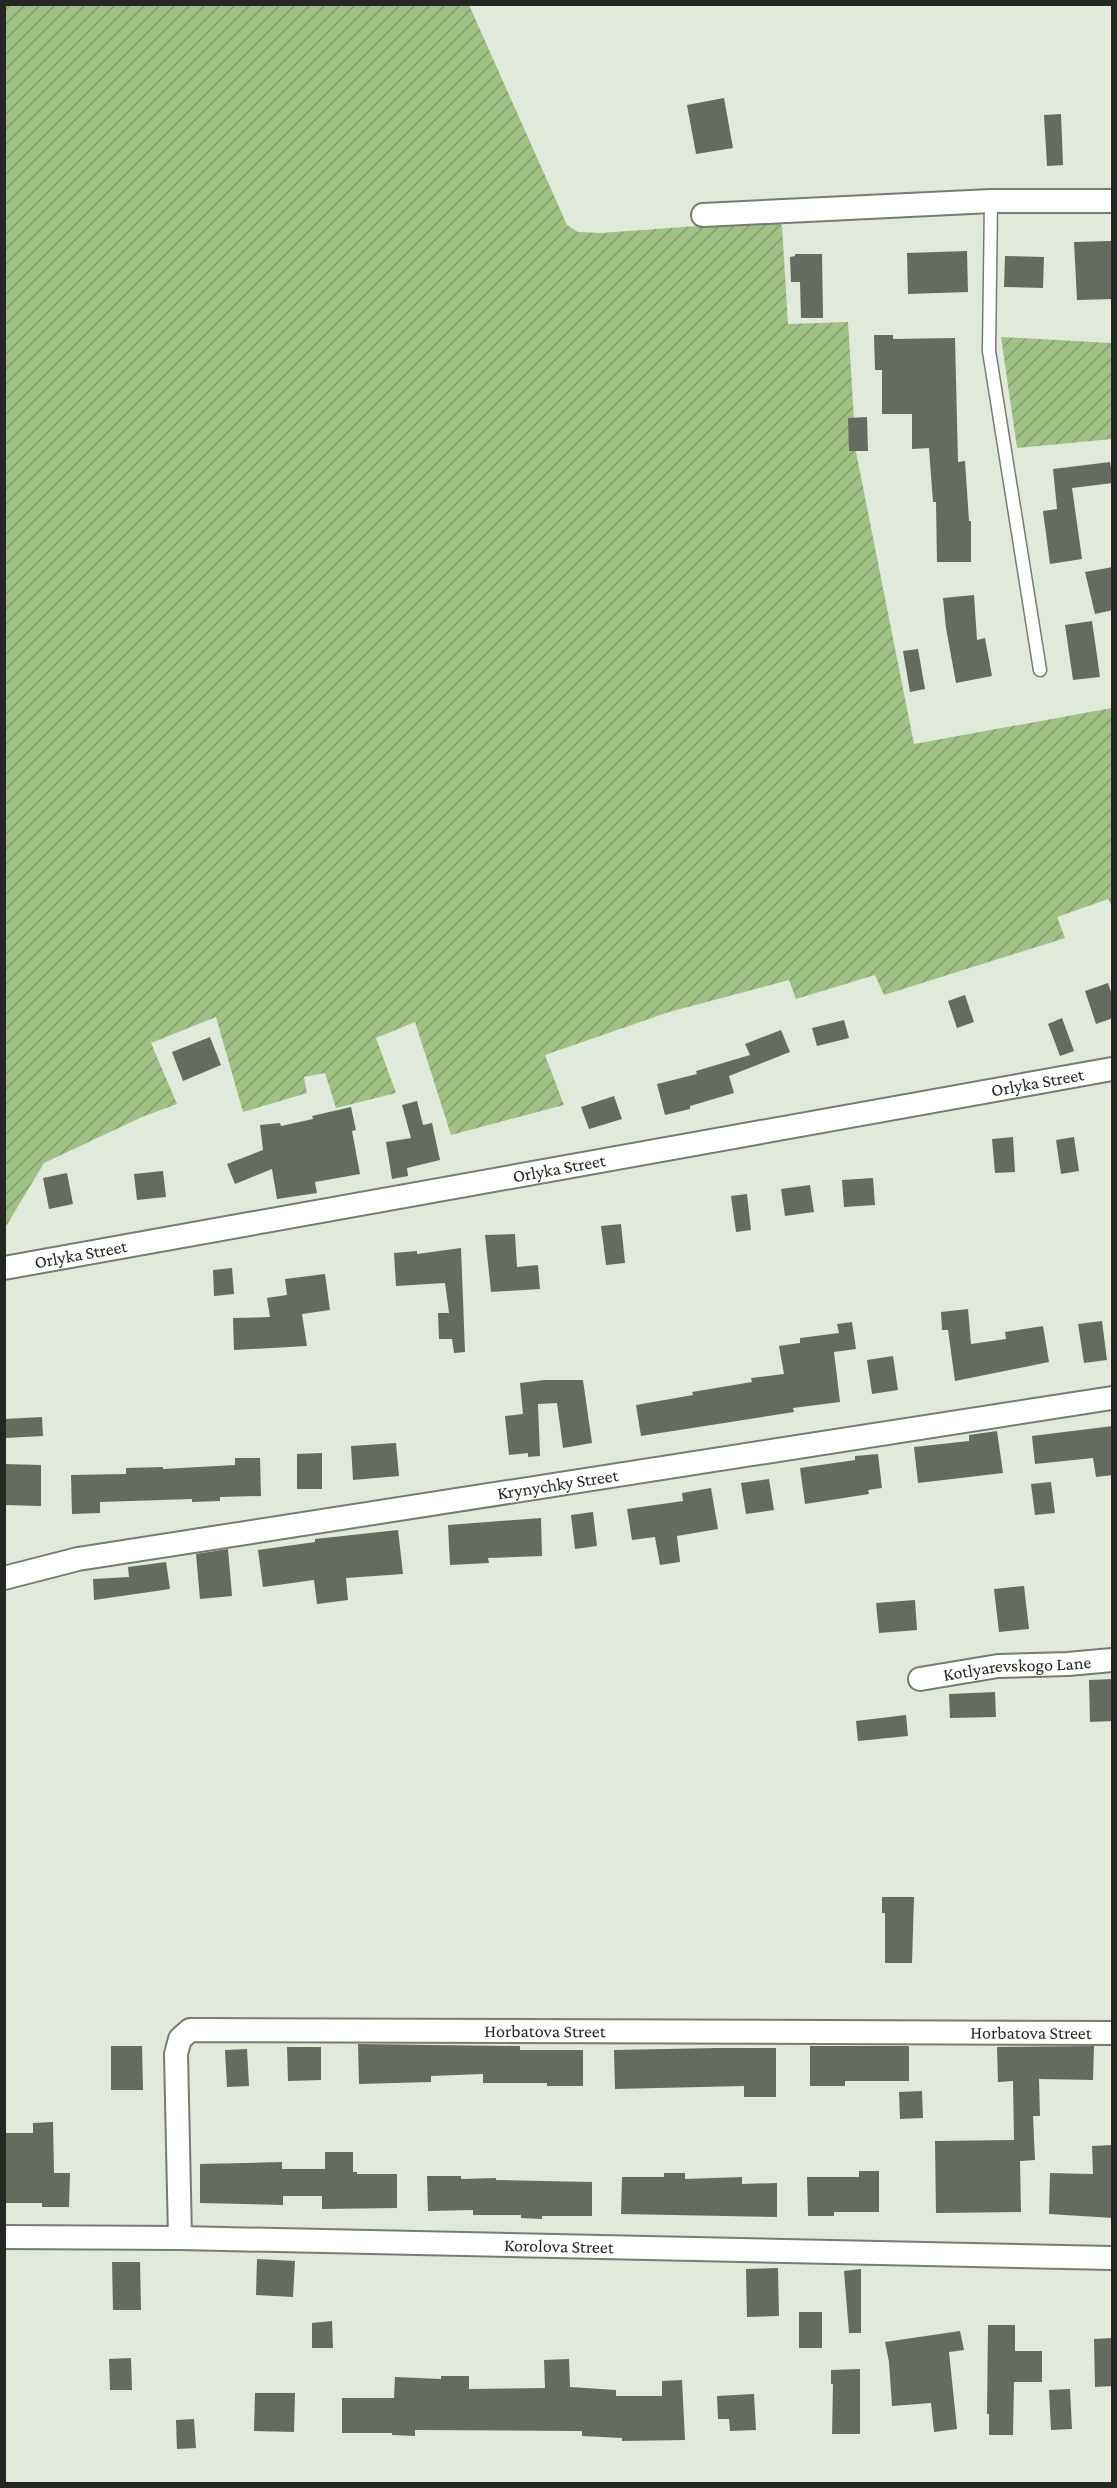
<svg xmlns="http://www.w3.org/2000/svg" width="1117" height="2488" font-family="'Crimson Pro',serif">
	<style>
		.garden { fill: url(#garden-furrows) }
		.building { fill: #646c5f }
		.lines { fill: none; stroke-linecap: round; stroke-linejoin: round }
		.service-casing { stroke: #757d70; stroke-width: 15 }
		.minor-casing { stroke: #757d70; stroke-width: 26 }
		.service { stroke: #fff; stroke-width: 12 }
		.minor { stroke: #fff; stroke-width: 22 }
		.labels { text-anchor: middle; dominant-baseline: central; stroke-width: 6; stroke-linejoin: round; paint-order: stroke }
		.street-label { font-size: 18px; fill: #252822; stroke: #edf6e7 }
	</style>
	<defs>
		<pattern id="garden-furrows" width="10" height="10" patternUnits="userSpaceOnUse" patternTransform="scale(1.5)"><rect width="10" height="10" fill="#9fc184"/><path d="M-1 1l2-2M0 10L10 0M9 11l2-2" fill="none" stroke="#819d6c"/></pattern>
	</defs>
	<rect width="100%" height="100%" fill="#e0e9da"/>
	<!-- garden -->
	<path class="garden" d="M5 5H469L567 225 578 232 602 233 777 220 782 226 788 324 848 322 856 452 914 744 1112 708V906L1108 899 1057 917 1065 938 884 995 875 975 796 999 789 980 669 1012 545 1055 564 1105 451 1135 415 1022 376 1038 396 1093 336 1108 325 1073 304 1077 307 1093 243 1112 216 1017 151 1043 177 1104 142 1117 44 1163 5 1228Z
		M1001 337 1112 343V439L1017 448Z"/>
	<!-- building -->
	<path class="building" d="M724 98 733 148 696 154 687 105Z
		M1061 114 1063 165 1047 166 1044 115Z
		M1111 241 1113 299 1077 300 1074 242Z
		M967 251 968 292 908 294 907 253Z
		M795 254H822L823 318H801L800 282H791L790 257 795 256Z
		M1005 256 1044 257 1043 288 1004 287Z
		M874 335H893V339L955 338 958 462 965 461 969 521H971V562H937L936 502H933L929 448 912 449V414H882V370H875Z
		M867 417 868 451H849L848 418Z
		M1110 462 1113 483 1072 488 1082 559 1050 564 1043 511 1057 509 1053 469Z
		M1113 567V610L1095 614 1085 572Z
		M974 595 977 640 985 638 992 676 956 683 946 628 943 598Z
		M1092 621 1100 677 1073 680 1065 625Z
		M918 649 925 689 910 692 903 651Z
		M1108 983 1113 998V1018L1096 1024 1085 991Z
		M965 995 974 1022 957 1028 948 1001Z
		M1062 1018 1074 1051 1060 1056 1048 1024Z
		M844 1020 849 1038 817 1046 812 1028Z
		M781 1030 790 1052 729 1076 734 1093 690 1106V1109L665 1115 657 1084 697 1074 696 1071 750 1055 745 1044Z
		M210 1037 221 1065 183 1081 172 1052Z
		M614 1096 622 1119 589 1129 581 1107Z
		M417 1101 423 1125 432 1123 440 1160 407 1168 408 1176 392 1179 386 1142 411 1138 402 1105Z
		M351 1107 356 1130 352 1131 360 1174 315 1182 317 1193 277 1199 272 1169 235 1184 227 1164 263 1150 260 1125 280 1123 281 1126 313 1119 312 1116Z
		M1013 1137 1015 1172 995 1173 992 1139Z
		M1074 1137 1079 1171 1061 1174 1056 1140Z
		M163 1171 166 1197 137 1200 134 1174Z
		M67 1173 73 1204 49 1209 43 1178Z
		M873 1178 875 1205 844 1207 842 1180Z
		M810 1185 814 1212 785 1216 781 1189Z
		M747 1194 751 1230 736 1232 731 1196Z
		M621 1224 625 1263 606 1265 601 1226Z
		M515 1234 517 1267 538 1265 540 1289 491 1292 485 1235Z
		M461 1248 465 1352 454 1353 452 1339H439L438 1313H449L445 1283 396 1286 394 1253 417 1251V1254Z
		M232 1268 234 1294 214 1296 213 1270Z
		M325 1274 330 1310 302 1314 307 1346 234 1350 233 1318 270 1317 267 1298 287 1295 285 1279Z
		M968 1309 971 1344 1006 1339 1005 1332 1043 1326 1049 1362 955 1381 948 1330H942L941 1312Z
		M1102 1321 1107 1360 1084 1363 1078 1324Z
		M852 1322 856 1349 834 1352 840 1402 793 1408 794 1412 641 1436 636 1405 693 1395 692 1392 752 1382 751 1378 784 1374 779 1346 800 1343V1338L839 1333 837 1324Z
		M893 1356 898 1390 872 1394 867 1360Z
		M544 1380H583L592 1443 563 1448 557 1403 538 1404 540 1456 528 1457V1453L509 1455 505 1416 523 1414 520 1383Z
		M42 1417 43 1436 5 1438 4 1419Z
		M1113 1426V1475L1096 1477 1093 1458 1035 1464 1032 1436Z
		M997 1431 1003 1473 918 1483 914 1447 969 1441V1435Z
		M396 1443 399 1476 353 1480 351 1446Z
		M322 1453V1489H297V1454Z
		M878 1454 882 1488 868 1490 869 1494 805 1504 800 1468 855 1460V1456Z
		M235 1458H260L261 1496 220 1497V1501L192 1502V1499L100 1502V1513L72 1514 71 1475 126 1474V1468L163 1467V1469L235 1465Z
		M4 1464 41 1465V1506L4 1505Z
		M769 1479 774 1510 746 1514 741 1483Z
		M1051 1482 1055 1513 1035 1515 1031 1484Z
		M711 1488 718 1529 677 1536 680 1562 660 1565 655 1537 632 1540 627 1509 683 1501 682 1493Z
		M593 1512 597 1546 575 1549 571 1515Z
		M541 1518 542 1556 488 1558 489 1563 450 1565 448 1525Z
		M398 1530 403 1574 346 1578 348 1600 317 1604 314 1580 263 1587 258 1550 315 1542V1539Z
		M228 1549 232 1596 200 1599 196 1554Z
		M166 1562 170 1589 94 1600 93 1579 129 1577 128 1567Z
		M1024 1586 1029 1629 999 1632 994 1589Z
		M915 1600 917 1630 879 1633 876 1603Z
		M1113 1679V1721L1090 1722 1089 1680Z
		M995 1692 996 1717 950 1718 949 1694Z
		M906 1715 908 1736 858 1741 856 1721Z
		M882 1897H914L912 1963H885V1913H882Z
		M358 2044 520 2046V2050H583V2086H547V2083H483V2074L431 2076V2082L359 2084Z
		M111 2046H142L143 2090H111Z
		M810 2046H909V2081H845V2086H810Z
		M1094 2046 1093 2080 1039 2079 1040 2116H1033L1035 2160 1020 2161 1021 2212 936 2213 935 2141 1014 2140 1013 2081 998 2082 997 2047Z
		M287 2047H321V2080L288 2081Z
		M717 2048H776V2097H744V2086L615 2089 614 2050Z
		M247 2049 249 2086 227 2087 225 2050Z
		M922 2091 923 2118 900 2119 899 2092Z
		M53 2122 54 2173H70L69 2207H42V2203H4V2133H33V2123Z
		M1113 2145V2218L1049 2214 1050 2173 1093 2174 1092 2146Z
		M325 2152H353V2172H357V2174H397V2208L322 2209V2196H283V2205L200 2203V2164L282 2162V2169H325Z
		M859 2171H879V2212H834V2216H808L807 2177H859Z
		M664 2173H685V2179L742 2177V2184L777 2183V2217L621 2214 622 2177H664Z
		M427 2176H461V2179L496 2178V2180L592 2182V2216H542V2219L521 2218V2215H473V2210L428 2211Z
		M257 2259 295 2261 293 2297 256 2295Z
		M112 2262H140L141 2310H113Z
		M778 2268 779 2316 747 2317 746 2269Z
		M861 2269V2333H849L844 2271Z
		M799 2312H822V2348H799Z
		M332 2321 333 2348H312V2323Z
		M988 2325H1015V2351H1042V2382H1014L1013 2435H989V2414H987Z
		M960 2331 964 2350 949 2352 957 2429 934 2432 931 2403 892 2406 889 2362 885 2342Z
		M1113 2338V2386L1095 2387 1094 2339Z
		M131 2358 132 2390H110L109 2359Z
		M569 2359 570 2387 616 2390V2396H662V2381L682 2380 685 2440 622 2441V2438L582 2436V2431L415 2430V2436L392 2435V2433H342V2398H394L395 2377 441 2379V2376H469V2389L545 2388 544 2360Z
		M860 2369V2434H832L833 2384H831V2370Z
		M1070 2389 1072 2429 1051 2430 1049 2390Z
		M255 2393H295L294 2432 254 2431Z
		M754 2394 756 2430 730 2431 729 2419H718L717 2396Z
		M194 2419 196 2448 177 2449 176 2420Z"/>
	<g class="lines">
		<!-- service casing -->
		<g class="service-casing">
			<path id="service" d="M991 201 989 351 1040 670"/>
		</g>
		<!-- minor casing -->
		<g class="minor-casing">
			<g id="minor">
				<path d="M703 215 991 201H1112"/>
				<path id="s1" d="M4 1268 1112 1069"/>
				<path id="s2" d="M4 1578 78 1559 1112 1398"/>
				<path id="s3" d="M920 1679 998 1666 1068 1664 1112 1660"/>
				<path id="s4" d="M4 2237 180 2238 1112 2258"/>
				<path id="s5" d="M180 2238 176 2054 180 2039 190 2030 1112 2033"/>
			</g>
		</g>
		<!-- service -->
		<use href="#service" class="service"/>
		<!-- minor -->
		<use href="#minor" class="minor"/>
	</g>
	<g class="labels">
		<!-- street labels -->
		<g class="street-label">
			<text stroke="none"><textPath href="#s1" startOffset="1050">Orlyka Street</textPath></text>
			<text stroke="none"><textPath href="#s1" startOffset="564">Orlyka Street</textPath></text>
			<text stroke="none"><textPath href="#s1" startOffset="78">Orlyka Street</textPath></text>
			<text stroke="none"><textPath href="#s2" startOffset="562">Krynychky Street</textPath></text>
			<text stroke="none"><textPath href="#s3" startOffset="98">Kotlyarevskogo Lane</textPath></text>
			<text stroke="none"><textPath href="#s5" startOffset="568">Horbatova Street</textPath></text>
			<text stroke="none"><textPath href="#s5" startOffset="1054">Horbatova Street</textPath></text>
			<text stroke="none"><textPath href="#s4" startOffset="555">Korolova Street</textPath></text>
		</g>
	</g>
	<!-- border -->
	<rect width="1117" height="2488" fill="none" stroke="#252822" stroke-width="12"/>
</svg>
